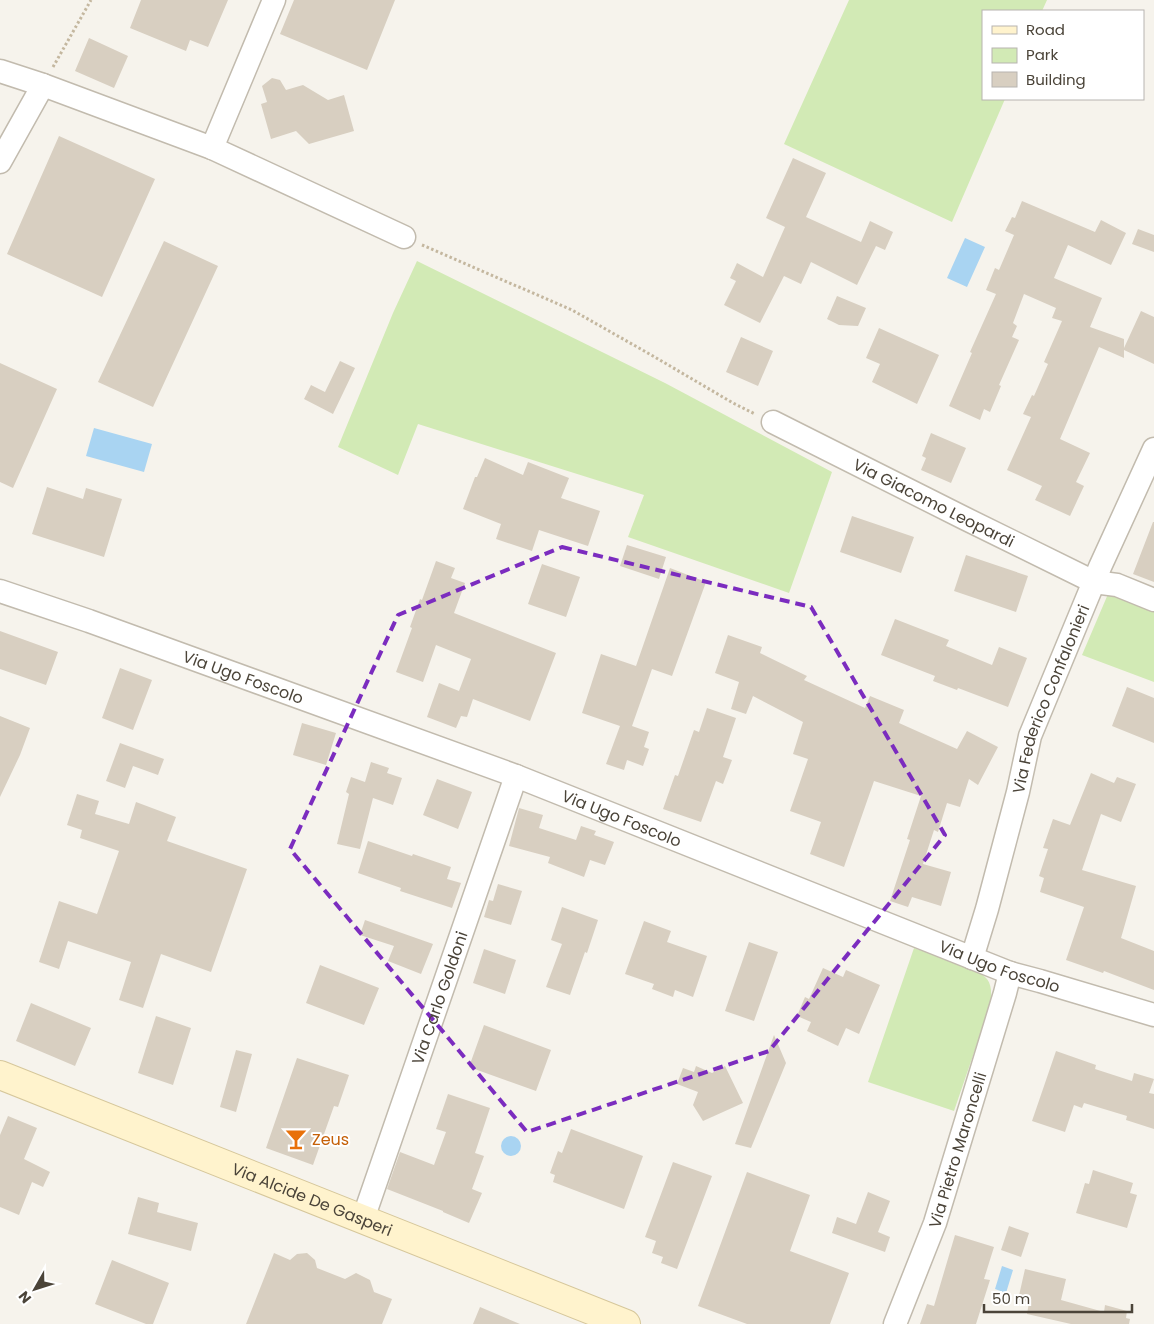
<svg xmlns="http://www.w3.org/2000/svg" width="1154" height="1324" font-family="Poppins,sans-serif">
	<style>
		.green { fill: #d2eab5 }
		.water { fill: #a9d4f2 }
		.building { fill: #d8cfc1 }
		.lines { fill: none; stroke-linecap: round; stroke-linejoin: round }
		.minor-casing { stroke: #c2bbae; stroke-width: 25 }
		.secondary-casing { stroke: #d6c79b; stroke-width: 30 }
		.path { stroke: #c4b79f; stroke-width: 3; stroke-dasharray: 2.5 2.5; stroke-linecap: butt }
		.minor { stroke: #fff; stroke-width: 22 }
		.secondary { stroke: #fff3cd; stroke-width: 28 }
		.marked { fill: none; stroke: #7b2cbf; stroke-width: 4; stroke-dasharray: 10 6; stroke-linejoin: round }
		.labels { text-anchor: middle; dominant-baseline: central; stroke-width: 4; stroke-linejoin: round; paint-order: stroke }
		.street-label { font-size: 16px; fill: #4b4439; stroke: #fff }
		.food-label { font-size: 16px; fill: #c56008; stroke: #fff; text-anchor: start }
	</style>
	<rect width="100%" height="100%" fill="#f6f3ec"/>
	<!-- green -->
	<path class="green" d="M849 0H1047L1042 11H983V99H1005L952 222 784 144Z
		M417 261 665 383 832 472 789 593 628 537 644 495 418 424 398 475 338 447 393 313Z
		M1111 587 1154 604V682L1082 655Z
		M914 948C930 954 978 967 987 979 993 987 991 998 990 1006L954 1111 868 1082Z"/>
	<!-- water -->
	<path class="water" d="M965 238 985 247 967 287 947 278Z
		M94 428 152 444 144 472 86 456Z
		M501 1146a10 10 0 1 1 20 0a10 10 0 1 1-20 0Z
		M1002 1266 1013 1270 1006 1293 995 1289Z"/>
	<!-- building -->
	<path class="building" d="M141 0H228L208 47 190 40 186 51 130 28Z
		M294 0H395L367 70 280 34Z
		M89 38 128 56 114 88 75 71Z
		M272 78 280 80 286 90 303 85 328 100 344 95 354 131 309 144 296 131 271 139 261 104 267 102 262 86Z
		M59 136 155 179 102 297 7 254Z
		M793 158 826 173 806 217 861 242 870 221 893 232 885 250 876 246 857 285 811 262 801 284 784 276 760 323 724 305 736 281 730 278 737 263 763 277 785 227 766 218Z
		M1022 201 1095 232 1101 220 1126 233 1111 265 1068 245 1054 278 1102 298 1090 327 1124 339V348L1141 311 1154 317V364L1124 350V358L1099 347 1060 439 1090 453 1076 482 1084 486 1070 516 1035 500 1042 486 1007 470 1031 417 1023 414 1032 395 1034 396 1048 364 1044 362 1062 321 1052 318 1056 308 1024 294 1013 323 1017 326 1012 337 1019 340 999 385 1001 386 990 412 984 409 980 420 949 406 972 353 970 352 996 294 986 290 995 268 999 270 1014 235 1005 231 1012 217 1015 218Z
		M1138 229 1154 235V252L1132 244Z
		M164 241 218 266 153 407 98 382Z
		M837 296 866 308 858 326 839 325 827 319Z
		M879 328 939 355 917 404 872 382 880 364 866 358Z
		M741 337 773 351 758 386 726 372Z
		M340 361 355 368 333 414 304 399 311 385 325 392Z
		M0 363 57 389 13 488 0 482Z
		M931 433 966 448 951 483 921 470 926 458 922 456Z
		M485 458 523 475 528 462 569 478 561 498 600 511 588 546 539 530 532 551 496 539 501 524 463 509 475 477H477Z
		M47 487 83 499 86 488 122 499 104 557 32 534Z
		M852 516 914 537 901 573 840 552Z
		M1153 522H1154V582L1133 574Z
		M627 545 666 557 659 579 620 566Z
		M966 555 1028 576 1016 612 954 591Z
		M436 561 455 568 451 578 465 583 454 613 556 653 530 721 473 699 467 717 461 716 456 728 427 717 439 683 459 691 471 659 436 645 423 682 396 672 412 628 410 627 420 599 422 600Z
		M542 564 580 577 566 617 528 604Z
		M670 568 706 582 672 676 652 669 632 726 649 732 644 747 649 749 643 766 627 760 624 770 606 764 620 726 582 713 601 654 636 666Z
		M895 619 949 640 946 646 992 665 999 647 1027 658 1008 707 958 688 957 690 933 681 935 676 881 655Z
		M0 631 58 652 46 685 0 669Z
		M728 635 762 647 760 653 807 676 804 680 865 708 870 696 904 710 899 723 957 749 967 731 998 747 978 785 969 779 960 807 947 803 938 832 934 830 923 864 951 872 941 906 912 897 908 907 890 901 910 840 907 839 921 796 874 781 844 867 810 854 821 822 790 811 808 759 793 754 803 722 753 696 746 714 731 709 739 682 715 673Z
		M120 668 152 680 133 730 102 718Z
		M1127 687 1154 698V743L1112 726Z
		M707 708 736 718 723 757 732 760 723 784 716 781 701 822 663 809 675 775 678 776 694 730 699 732Z
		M0 716 30 728 20 755 0 797Z
		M302 723 336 733 326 765 293 755Z
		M120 743 164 759 158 775 133 766 125 788 106 781Z
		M371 762 389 768 387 773 402 778 393 805 373 798 360 849 337 844 349 794 346 792 351 777 365 782Z
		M1091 773 1114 783 1117 777 1136 784 1121 822 1101 814 1082 870 1136 886 1121 938 1154 951V990L1104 971 1103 973 1066 960 1084 907 1040 892 1044 878 1039 876 1048 849 1043 848 1053 819 1070 825Z
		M437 779 472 792 458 829 423 815Z
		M77 794 99 801 95 814 129 824 136 802 176 817 167 841 247 869 211 972 161 954 143 1008 119 1000 131 962 68 941 59 969 39 962 59 901 97 914 119 851 80 838 82 830 67 825Z
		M519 808 543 815 539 828 576 840 581 826 596 831 594 835 614 842 605 865 590 860 584 877 548 863 550 857 509 846Z
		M368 841 412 856 413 854 451 867 447 879 461 883 452 908 400 891 401 888 358 873Z
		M498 884 522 891 511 925 484 917 489 900 493 901Z
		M562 907 598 920 587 953 585 952 570 995 546 987 562 944 551 940Z
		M365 920 433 944 421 974 388 961 394 946 360 935Z
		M644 921 671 931 667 942 707 956 693 997 675 990 673 997 652 989 654 984 625 974Z
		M749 942 778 952 754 1021 725 1011Z
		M484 949 516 960 505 994 473 983Z
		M320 965 379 988 364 1025 306 1003Z
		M823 968 843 977 846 970 880 985 859 1034 846 1028 838 1046 807 1031 811 1022 797 1016 805 997 809 999Z
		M31 1003 91 1028 75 1066 16 1041Z
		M156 1016 191 1028 173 1085 138 1073Z
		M484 1025 551 1050 536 1091 469 1067Z
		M774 1035 786 1063 751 1148 735 1144Z
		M236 1050 252 1054 236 1112 220 1107Z
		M1056 1051 1096 1065 1095 1069 1132 1081 1134 1073 1154 1079 1149 1093 1154 1094V1129L1126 1120 1127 1116 1084 1103 1082 1108 1074 1105 1065 1132 1032 1121Z
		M297 1058 349 1075 338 1107 334 1106 313 1165 266 1148Z
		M696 1066 712 1073 725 1066 743 1103 703 1121 693 1105 698 1092 677 1084 683 1068 694 1072Z
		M448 1094 490 1108 475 1153 484 1156 472 1189 482 1193 469 1223 443 1212V1211L387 1189 400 1152 434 1165 446 1132 436 1129Z
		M8 1116 37 1128 24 1159 50 1172 43 1187 32 1182 19 1215 0 1207V1135Z
		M571 1129 643 1156 624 1209 553 1182 555 1175 550 1173 558 1151 562 1153Z
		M673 1162 712 1176 677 1269 661 1263 663 1257 652 1253 656 1241 645 1237Z
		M1093 1170 1133 1183 1130 1193 1137 1195 1127 1228 1076 1213 1085 1183 1089 1184Z
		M747 1172 810 1195 790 1251 849 1273 830 1324H747L698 1306Z
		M868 1192 890 1201 878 1232 890 1237 885 1252 832 1233 837 1217 856 1224Z
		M138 1197 159 1203 157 1212 198 1223 191 1251 128 1234Z
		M1009 1226 1029 1233 1021 1257 1001 1250Z
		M955 1235 994 1247 984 1279 990 1280 976 1324H920L927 1304 934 1306Z
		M274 1253 290 1260 297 1254 307 1253 315 1260 317 1268 345 1279 356 1273 370 1280 374 1292 392 1299 382 1324H246Z
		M112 1260 169 1283 153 1324H146L95 1304Z
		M1025 1269 1066 1279 1061 1300 1104 1312 1105 1305 1127 1311 1126 1318 1130 1319 1129 1324H1071L1027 1314 1029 1302 1018 1300Z
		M480 1307 520 1324H473Z"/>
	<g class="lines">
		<!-- minor casing -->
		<g class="minor-casing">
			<g id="minor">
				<path d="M0 71 43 85 212 148 404 237"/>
				<path d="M212 148 274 0"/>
				<path d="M0 162 43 85"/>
				<path id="s1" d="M773 422 964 518 1094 582 1117 585 1154 600"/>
				<path id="s2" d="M0 591 89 621 516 776 1010 973 1040 981 1154 1015"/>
				<path id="s3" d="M972 958 987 909 1018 792 1030 736 1100 567 1154 449"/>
				<path id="s4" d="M363 1219 516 776"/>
				<path id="s5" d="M895 1324 935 1223 1005 993 1010 973"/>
			</g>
		</g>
		<!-- secondary casing -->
		<g class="secondary-casing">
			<g id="secondary">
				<path id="s6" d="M0 1075 626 1324"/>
			</g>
		</g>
		<!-- path -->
		<path class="path" d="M53 67 91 0
			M422 245 572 310 653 356 733 403 755 414"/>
		<!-- minor -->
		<use href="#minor" class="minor"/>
		<!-- secondary -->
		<use href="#secondary" class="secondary"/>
	</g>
	<!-- marked area -->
	<path class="marked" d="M562 547 811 607 945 835 769 1051 527 1132 290 849 398 615Z"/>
	<!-- icons -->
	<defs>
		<g id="bar-bare" transform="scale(1.725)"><path d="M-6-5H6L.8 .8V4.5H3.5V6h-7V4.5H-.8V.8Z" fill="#e8710a" stroke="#fff" stroke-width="2.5" paint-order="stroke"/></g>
	</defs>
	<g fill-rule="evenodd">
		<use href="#bar-bare" x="296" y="1139"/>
	</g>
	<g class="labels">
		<!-- street labels -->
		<g class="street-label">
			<text stroke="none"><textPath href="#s1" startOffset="180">Via Giacomo Leopardi</textPath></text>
			<text stroke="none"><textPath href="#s2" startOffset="258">Via Ugo Foscolo</textPath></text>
			<text stroke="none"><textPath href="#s3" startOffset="271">Via Federico Confalonieri</textPath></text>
			<text stroke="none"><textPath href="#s2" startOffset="662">Via Ugo Foscolo</textPath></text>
			<text stroke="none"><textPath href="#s2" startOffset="1068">Via Ugo Foscolo</textPath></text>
			<text stroke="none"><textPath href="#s4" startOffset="234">Via Carlo Goldoni</textPath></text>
			<text stroke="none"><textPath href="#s5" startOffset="185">Via Pietro Maroncelli</textPath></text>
			<text stroke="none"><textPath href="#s6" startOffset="336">Via Alcide De Gasperi</textPath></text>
		</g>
		<!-- food labels -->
		<g class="food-label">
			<text x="312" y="1139">Zeus</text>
		</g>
	</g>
	<!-- legend -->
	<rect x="982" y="10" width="162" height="90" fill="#ffffff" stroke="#b7b4b0"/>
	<rect x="992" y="26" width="25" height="8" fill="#fff3cd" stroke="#b7b4b0"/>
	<text x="1026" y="35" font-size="15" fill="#4b4439">Road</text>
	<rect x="992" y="48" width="25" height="15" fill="#d2eab5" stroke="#b7b4b0"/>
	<text x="1026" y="60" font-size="15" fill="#4b4439">Park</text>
	<rect x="992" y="72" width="25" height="15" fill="#d8cfc1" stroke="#b7b4b0"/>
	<text x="1026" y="85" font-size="15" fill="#4b4439">Building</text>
	<!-- north arrow -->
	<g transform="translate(35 1289) rotate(231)" stroke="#ffffff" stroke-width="4" paint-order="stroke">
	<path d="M0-4L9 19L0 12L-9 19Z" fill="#4b4439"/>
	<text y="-8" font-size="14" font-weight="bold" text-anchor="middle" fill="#4b4439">N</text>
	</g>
	<!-- scale -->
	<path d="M984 1304v8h148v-8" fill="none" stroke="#4b4439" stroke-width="2.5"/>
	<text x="992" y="1304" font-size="15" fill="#4b4439" stroke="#ffffff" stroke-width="4" paint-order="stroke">50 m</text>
</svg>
